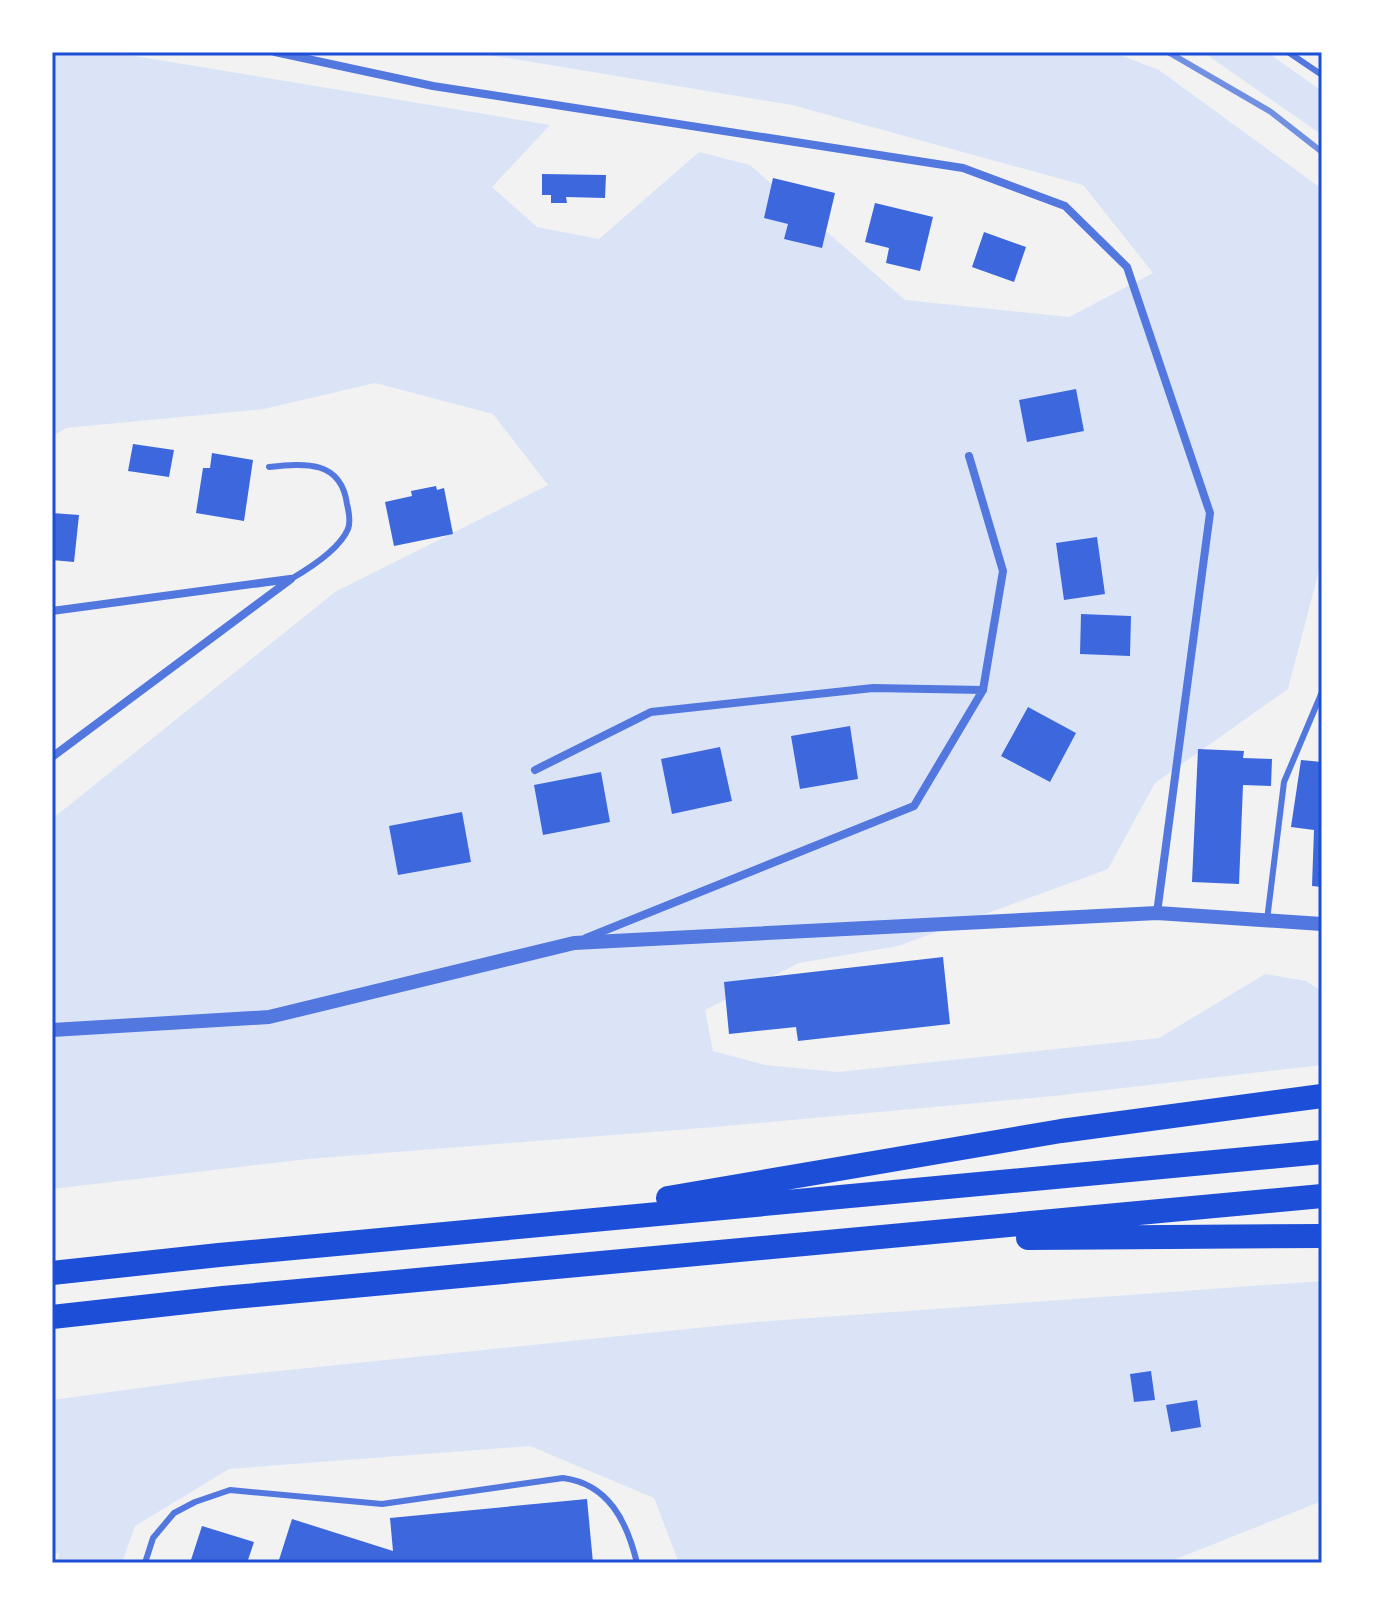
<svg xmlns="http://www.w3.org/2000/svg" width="1374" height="1615" font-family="Karla,sans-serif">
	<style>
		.green { fill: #dbe4f7 }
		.building { fill: #3d67dc }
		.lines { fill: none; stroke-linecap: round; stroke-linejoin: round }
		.service { stroke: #5277de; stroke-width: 6 }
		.minor { stroke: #5277de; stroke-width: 8 }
		.tertiary { stroke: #5277de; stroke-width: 14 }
		.motorway { stroke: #1d4ed8; stroke-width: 24 }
		.rail { stroke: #7290e2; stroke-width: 6 }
		.neatline { fill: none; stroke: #1d4ed8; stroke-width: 3 }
	</style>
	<rect width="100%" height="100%" fill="#f2f2f2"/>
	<!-- green -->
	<path class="green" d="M471 52H1112L1159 70 1322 189V559L1288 689 1155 783 1108 869 898 946 799 963 705 1010 713 1051 765 1065 838 1072 1159 1038 1265 974 1306 981 1322 991V1065L1054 1096 715 1127 308 1159 52 1189V819L335 592 548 485 493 414 375 383 264 409 66 428 52 437V53L135 56 550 125 492 187 537 227 599 239 699 152 750 165 905 300 1069 317 1153 273 1083 185 792 105Z
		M1203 52H1267L1322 91V135Z
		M1322 1281V1501L1166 1563H679L654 1498 530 1446 229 1469 135 1526 122 1563H57L59 1553 52 1554V1400L220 1377 755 1322Z"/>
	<!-- building -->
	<path class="building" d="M542 174 606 175 605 198 566 197 567 203H551V195H542Z
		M773 178 835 193 822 248 784 239 788 224 764 218Z
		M875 203 933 217 920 271 886 263 889 248 865 242Z
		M984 232 1026 247 1014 282 972 267Z
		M1076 389 1084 431 1027 442 1019 400Z
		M133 444 174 450 169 477 128 471Z
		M212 453 253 460 244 521 196 513 203 468H210Z
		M436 486 437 490 444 488 453 534 394 546 385 502 412 496 411 491Z
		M52 513 79 515 74 562 52 560Z
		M1097 537 1105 594 1064 600 1056 543Z
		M1081 614 1131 616 1130 656 1080 654Z
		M1028 707 1076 733 1050 782 1001 756Z
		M850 726 858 779 800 789 791 736Z
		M720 747 732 801 672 814 661 759Z
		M1198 749 1244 751 1243 758 1272 759 1271 786 1243 785 1239 884 1192 882Z
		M1301 760 1322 762V887L1312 886 1314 830 1291 827Z
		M601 772 610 822 543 835 534 785Z
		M462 812 471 862 398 875 389 826Z
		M943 957 950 1024 798 1041 796 1027 729 1034 724 982Z
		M1151 1371 1155 1400 1134 1402 1130 1374Z
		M1197 1400 1201 1427 1171 1432 1166 1405Z
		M587 1499 593 1563H278L292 1519 393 1551 390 1518Z
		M202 1526 254 1542 247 1563H190Z"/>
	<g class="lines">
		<!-- service -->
		<path class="service" d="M1288 52 1322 75
			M269 467C305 463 341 460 347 504 349 512 351 521 348 529 339 550 310 568 291 579
			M1267 920 1284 782 1322 692
			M145 1563 153 1538 174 1513 195 1502 230 1490 382 1504 563 1478C609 1484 627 1522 637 1563"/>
		<!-- minor -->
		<path class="minor" d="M275 52 433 86 963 168 1065 206 1127 267 1210 513 1157 913
			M52 611 290 579
			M52 757 291 579
			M535 770 651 712 873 688 983 690
			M586 938 914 806 983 690 1003 571 969 456"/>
		<!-- tertiary -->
		<path class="tertiary" d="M52 1030 269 1017 574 943 1157 913 1322 924"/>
		<!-- motorway -->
		<path class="motorway" d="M668 1198 1061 1131 1322 1096
			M1028 1238 1322 1236
			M52 1273 219 1255 1322 1152
			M52 1317 223 1298 1322 1196"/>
		<!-- rail -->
		<path class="rail" d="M1168 52 1271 112 1322 152"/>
	</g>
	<!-- border -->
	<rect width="1374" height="1615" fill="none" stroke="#ffffff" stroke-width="108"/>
	<rect x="54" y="54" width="1266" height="1507" class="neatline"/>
</svg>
